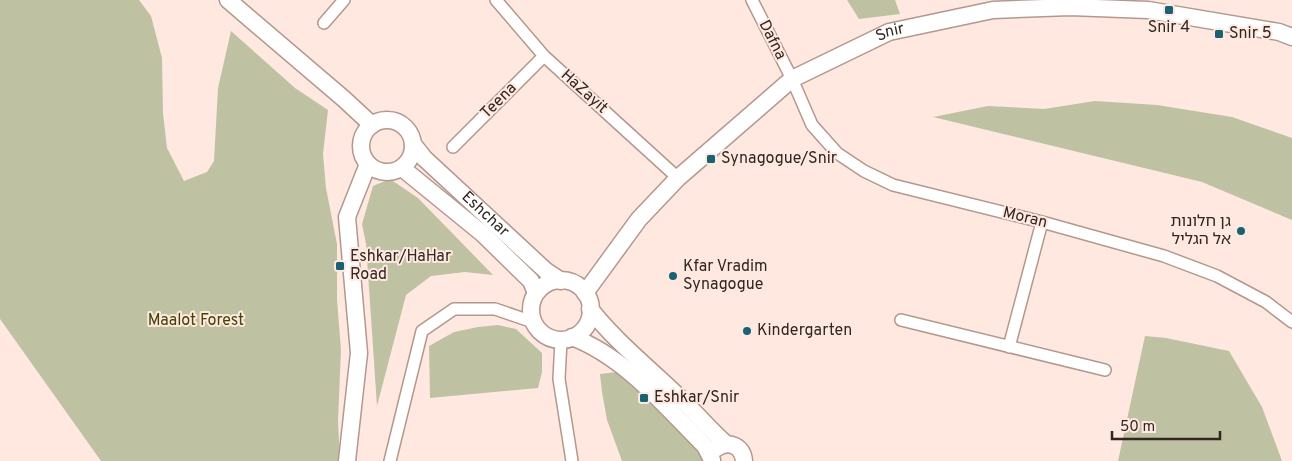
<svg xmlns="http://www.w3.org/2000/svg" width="1292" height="461" font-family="Overpass,'Noto Sans Hebrew',sans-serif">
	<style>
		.green { fill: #bfc2a2 }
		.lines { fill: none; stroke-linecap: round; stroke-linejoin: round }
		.street-casing { stroke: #b3988e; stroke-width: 14 }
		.secondary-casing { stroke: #b3988e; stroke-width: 19 }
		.street { stroke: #fff; stroke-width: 11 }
		.secondary { stroke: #fff; stroke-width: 16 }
		.poi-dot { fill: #196271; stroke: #ffe8df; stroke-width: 2 }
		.labels { text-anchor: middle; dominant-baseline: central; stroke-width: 4; stroke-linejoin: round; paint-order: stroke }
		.poi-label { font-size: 16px; fill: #302622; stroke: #ffe8df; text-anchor: start }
		.street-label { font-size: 16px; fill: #302622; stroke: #ffe8df }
		.park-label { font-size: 16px; fill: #414302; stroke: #ffe8df }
	</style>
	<rect width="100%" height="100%" fill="#ffe8df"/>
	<!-- green -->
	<path class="green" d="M0 0H139L151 16 162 58 163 113 167 148 184 181 207 172 214 161 218 88 231 31 295 88 328 110 323 154 326 188 337 244V299L341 350 338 421 340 461H101L0 319Z
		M847 0H895L900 14 859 19Z
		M1095 101 1157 105 1232 117 1292 138V220L1202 182 933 117 988 106 1044 109Z
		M390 179 418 198 493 275 465 272 431 276 406 295 377 406 366 244 362 224 373 186Z
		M498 325 516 329 542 353V372L538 388 430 398 429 346 454 332 478 327Z
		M1145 336 1166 338 1229 351 1262 407 1282 461H1118Z
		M617 372 635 383 708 461H622L607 420 602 392 600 374Z"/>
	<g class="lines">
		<!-- street casing -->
		<g class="street-casing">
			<path id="street" d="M496 0 544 56 678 178
				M752 0 792 79 812 125 837 153 864 171 893 185 1042 222 1164 256 1217 276 1266 302 1292 322
				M324 23 344 0
				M453 147 544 56
				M901 320 1105 370
				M561 340 559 379 572 461
				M1009 347 1042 222
				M390 461 422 331 454 309H495L533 322"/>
		</g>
		<!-- secondary casing -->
		<g class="secondary-casing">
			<g id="secondary">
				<path d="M228 0 344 99 372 125"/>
				<circle cx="387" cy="146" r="26"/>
				<path id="s1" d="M413 144 424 158 546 271 561 281"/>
				<path d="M402 168 483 234 531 281 536 293"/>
				<circle cx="561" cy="310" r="30"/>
				<path id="s2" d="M585 293 639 219 678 178 792 79 889 32 993 10 1070 7 1148 10 1279 32 1292 37"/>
				<path d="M590 309C616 342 650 369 680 398 696 413 710 430 726 444"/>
				<path d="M572 337C625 357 666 407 705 446L712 460"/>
				<path d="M717 448C729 439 743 447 744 461"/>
				<path d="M347 461 359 353 347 217 368 164"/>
			</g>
		</g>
		<!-- street -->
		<use href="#street" class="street"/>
		<!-- secondary -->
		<use href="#secondary" class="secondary"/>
	</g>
	<!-- markers -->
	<g class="poi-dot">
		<rect x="1164" y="5" width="10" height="10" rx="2.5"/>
		<rect x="1214" y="29" width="10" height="10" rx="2.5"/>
		<rect x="706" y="154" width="10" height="10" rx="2.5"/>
		<circle cx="1241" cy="231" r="5"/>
		<rect x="335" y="261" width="10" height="10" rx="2.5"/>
		<circle cx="673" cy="276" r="5"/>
		<circle cx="747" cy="331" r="5"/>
		<rect x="639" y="393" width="10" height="10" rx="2.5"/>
	</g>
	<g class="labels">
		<!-- poi labels -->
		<g class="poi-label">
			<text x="1169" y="28" text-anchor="middle">Snir 4</text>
			<text x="1229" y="34">Snir 5</text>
			<text x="721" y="159">Synagogue/Snir</text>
			<text x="1231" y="222" text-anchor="end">גן חלונות<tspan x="1231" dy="18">אל הגליל</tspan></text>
			<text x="350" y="257">Eshkar/HaHar<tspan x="350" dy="18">Road</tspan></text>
			<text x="683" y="267">Kfar Vradim<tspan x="683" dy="18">Synagogue</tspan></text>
			<text x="757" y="331">Kindergarten</text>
			<text x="654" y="398">Eshkar/Snir</text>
		</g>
		<!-- street labels -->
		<g class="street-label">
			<text stroke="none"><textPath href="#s2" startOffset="408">Snir</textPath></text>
			<text transform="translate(772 40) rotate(63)">Dafna</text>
			<text transform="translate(584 92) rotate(42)">HaZayit</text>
			<text transform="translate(499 101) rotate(-45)">Teena</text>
			<text stroke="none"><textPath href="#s1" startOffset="101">Eshchar</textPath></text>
			<text transform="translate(1025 218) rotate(14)">Moran</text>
		</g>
		<!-- park labels -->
		<g class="park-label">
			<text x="196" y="321">Maalot Forest</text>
		</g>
	</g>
	<!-- scale -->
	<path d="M1112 431v8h108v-8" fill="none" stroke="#302622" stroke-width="2.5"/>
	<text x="1120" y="431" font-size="15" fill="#302622" stroke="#ffe8df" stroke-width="4" paint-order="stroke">50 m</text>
</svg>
